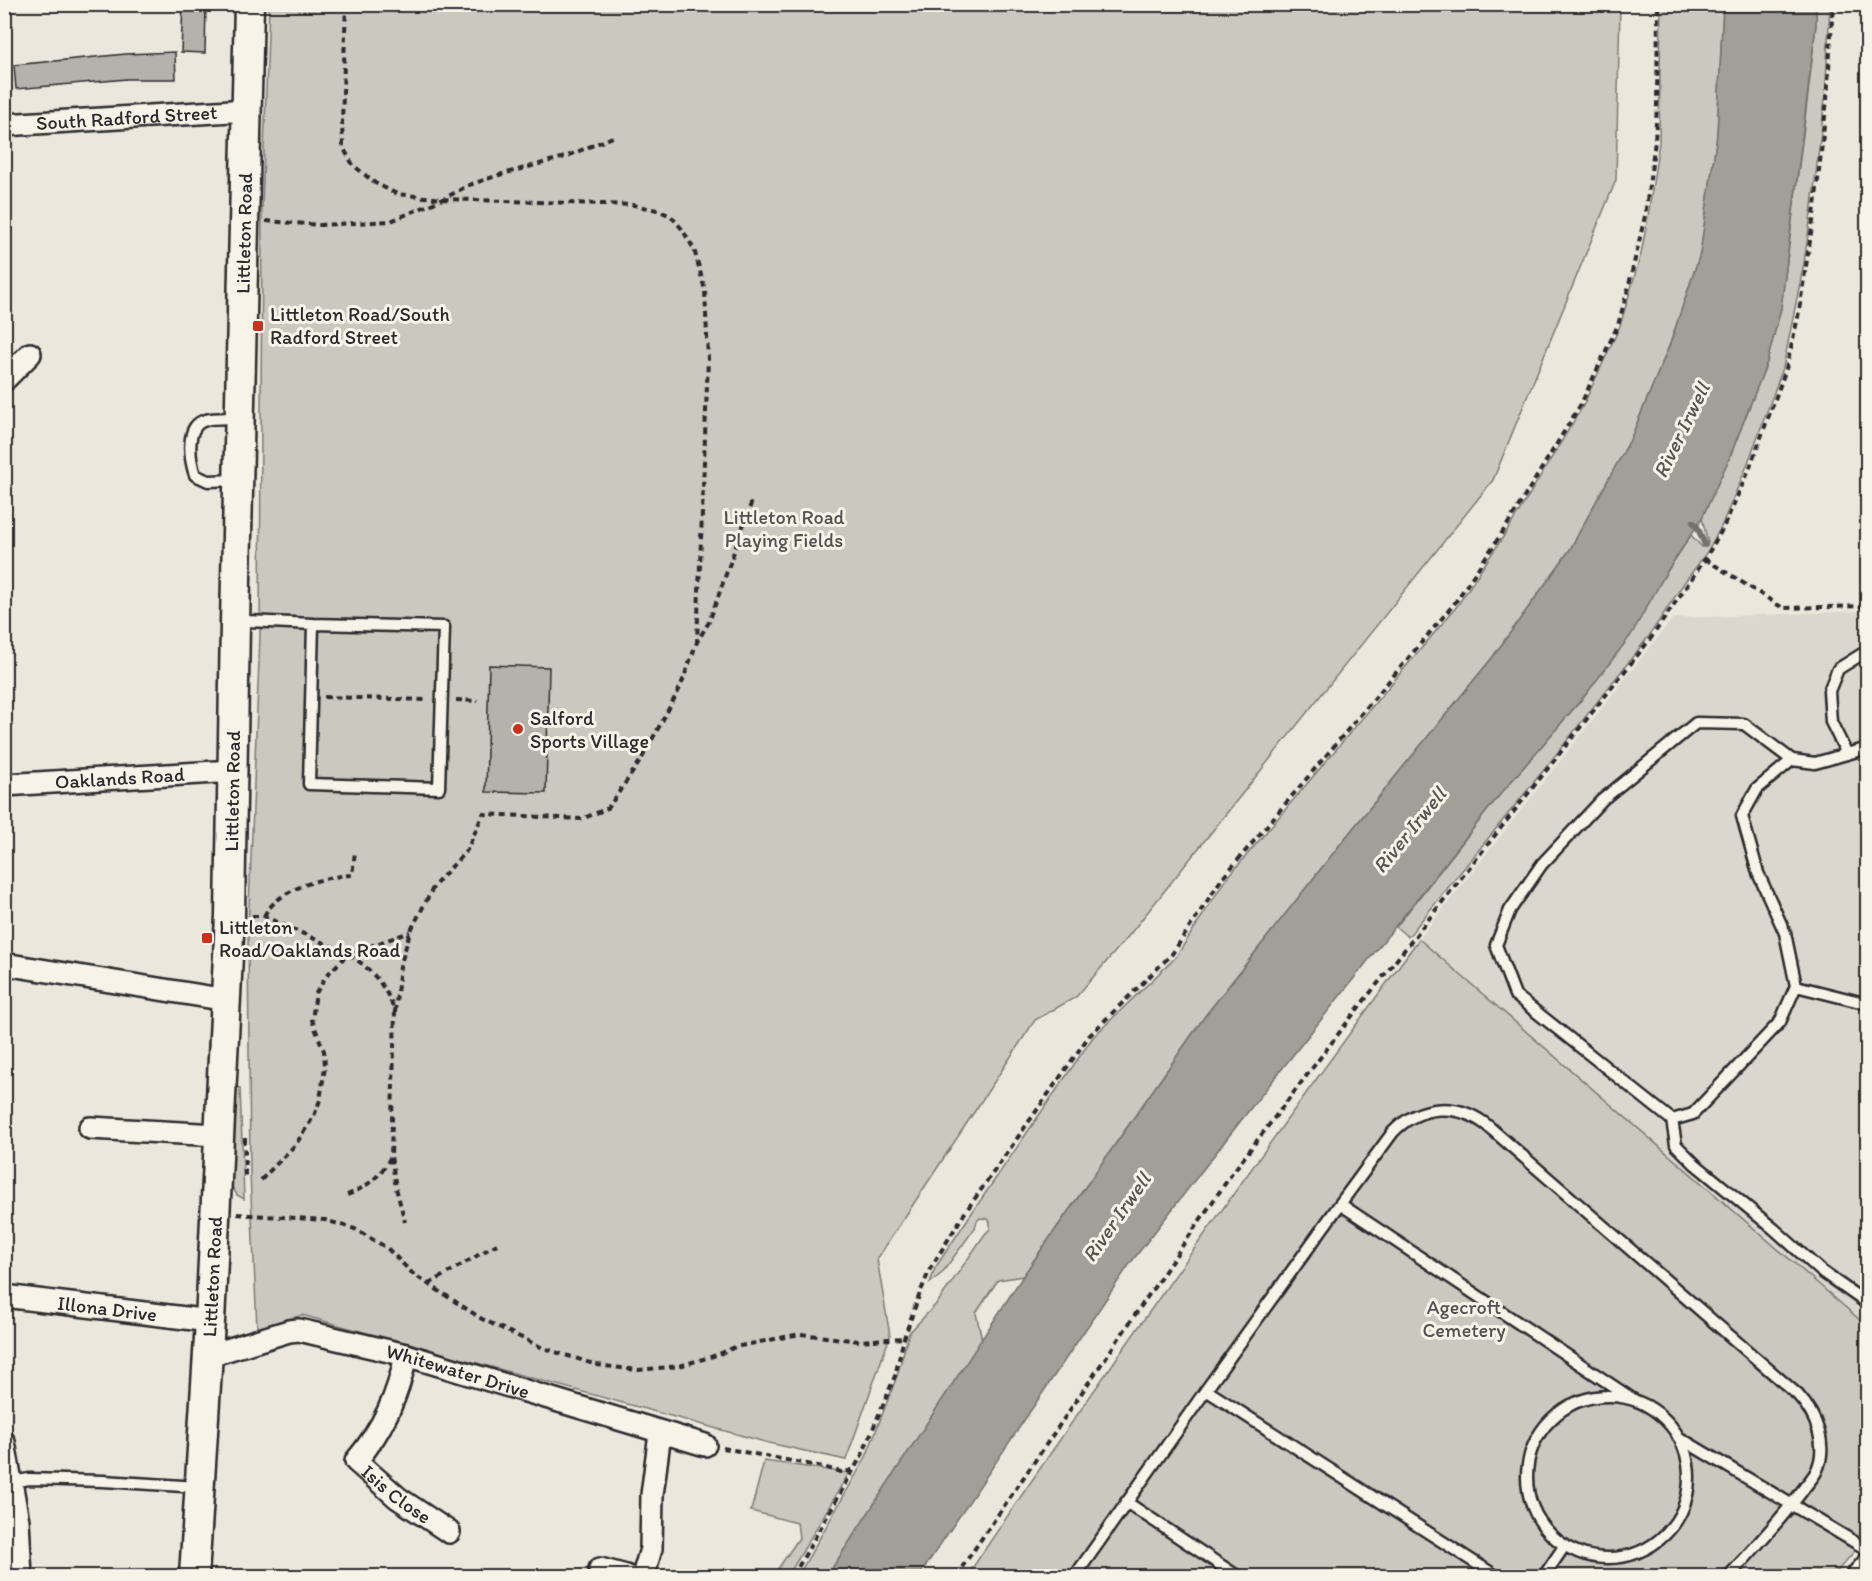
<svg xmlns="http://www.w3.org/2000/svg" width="1872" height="1581" font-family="Itim,sans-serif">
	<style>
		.built { fill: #dbd7ce }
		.green { fill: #cbc8bf; stroke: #7b7a75; stroke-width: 1.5 }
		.water { fill: #a29f98; stroke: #72716c; stroke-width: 1.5 }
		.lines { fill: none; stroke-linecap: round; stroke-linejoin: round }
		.stream { stroke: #72716c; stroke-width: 6 }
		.building { fill: #b5b2ab; stroke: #2b2b2b; stroke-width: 1.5 }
		.lane-casing { stroke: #2b2b2b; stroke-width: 15 }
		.street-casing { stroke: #2b2b2b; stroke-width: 26 }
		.secondary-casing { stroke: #2b2b2b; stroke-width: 33 }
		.path { stroke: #2b2b2b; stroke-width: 4; stroke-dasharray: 6 4.5; stroke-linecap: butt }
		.lane { stroke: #f7f3e8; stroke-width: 10 }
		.street { stroke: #f7f3e8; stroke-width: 21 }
		.secondary { stroke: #f7f3e8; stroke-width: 28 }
		.poi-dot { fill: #c8321e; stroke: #f7f3e8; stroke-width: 2 }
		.labels { text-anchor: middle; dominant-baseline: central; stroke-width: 6; stroke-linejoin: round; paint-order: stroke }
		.street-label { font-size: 20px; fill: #2b2b2b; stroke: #f7f3e8 }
		.poi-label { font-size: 20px; fill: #2b2b2b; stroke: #f7f3e8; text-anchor: start }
		.park-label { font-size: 20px; fill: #535250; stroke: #f7f3e8 }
		.water-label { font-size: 21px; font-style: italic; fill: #555451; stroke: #f7f3e8 }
	</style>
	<rect width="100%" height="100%" fill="#ebe7dd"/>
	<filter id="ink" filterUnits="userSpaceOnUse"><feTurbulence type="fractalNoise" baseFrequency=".0167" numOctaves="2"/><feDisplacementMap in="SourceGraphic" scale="12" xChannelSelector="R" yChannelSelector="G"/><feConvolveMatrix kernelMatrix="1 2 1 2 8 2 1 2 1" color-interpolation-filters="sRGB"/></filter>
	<g filter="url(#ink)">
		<!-- built -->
		<path class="built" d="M1867 611V1326L1419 939 1673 618Z"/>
		<!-- green -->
		<path class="green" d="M269 5H1620L1616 180 1493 480 1126 939 1076 997 1035 1020 877 1259 890 1336 846 1460 769 1443 302 1315 257 1328 250 1173 248 931 260 636 262 208Z
			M1661 5H1723L1717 135 1700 254 1670 344 1630 440 1569 551 1492 658 1346 837 1205 1016 1023 1276 998 1280 976 1313 982 1340 827 1576H798L866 1457 897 1376 909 1333 938 1302 985 1234 990 1229V1222L988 1219 980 1218 977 1221 975 1228 942 1273 930 1283 935 1268 969 1217 1093 1037 1176 957 1224 882 1457 606 1509 528 1583 406 1620 326 1641 254 1648 217 1659 143Z
			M1816 5H1830L1825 99 1811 214 1804 263 1783 368 1746 468 1721 527 1707 552 1684 583 1649 636 1543 771 1408 937 1396 927 1498 797 1587 693 1691 535 1702 547 1708 543 1702 518 1729 459 1767 362 1781 308 1808 95 1816 25Z
			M1419 939 1867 1326V1537L1833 1576H967C1112 1360 1265 1148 1419 939Z
			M234 1087 240 1088 244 1199 237 1195 230 1184Z
			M764 1461 849 1473 788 1576H773L799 1538 797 1523 751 1511Z"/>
		<!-- water -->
		<path class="water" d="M1723 5H1816V25L1781 308 1767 362 1729 459 1702 518 1666 573 1631 635 1587 693 1498 797 1239 1123 1129 1265 919 1576H827L1023 1276 1205 1016 1346 837 1492 658 1569 551 1630 440 1670 344 1700 254 1717 135Z"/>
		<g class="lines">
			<!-- stream -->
			<path class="stream" d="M1693 522 1697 526 1705 545"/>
		</g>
		<!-- building -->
		<path class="building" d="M183 4H206L205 53 181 52Z
			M175 52 176 79H127L16 89 14 65 126 54Z
			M489 665 549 667 546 793 486 792Z"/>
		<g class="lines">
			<!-- lane casing -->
			<g class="lane-casing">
				<path id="lane" d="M238 480 208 481 195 475C190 460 184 425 206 420 217 417 229 419 240 418
					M235 623 247 621 313 624
					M313 624 444 627 439 788 309 784Z
					M1847 754 1831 722 1829 691 1838 669 1862 654
					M1792 760 1757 789 1742 816 1758 873 1785 933 1796 986 1780 1022 1693 1114 1672 1120 1515 995 1496 945 1510 910 1542 864 1602 800 1696 723 1744 724 1792 760 1815 763 1868 748
					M1796 986 1868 1004
					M1672 1120 1676 1145 1695 1164 1774 1229 1821 1271 1868 1304
					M1340 1204 1393 1132C1420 1104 1458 1102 1488 1126L1798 1395C1816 1415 1829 1446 1816 1472 1812 1479 1806 1485 1802 1491 1780 1521 1753 1549 1729 1576
					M1206 1390 1496 1576
					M1527 1477a81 81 0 1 1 162 0a81 81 0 1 1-162 0Z
					M1678 1437 1868 1550
					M13 1482 29 1479 103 1481 199 1487
					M1126 1502 1237 1576
					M1075 1576 1206 1390 1340 1204 1634 1400
					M1544 1576 1565 1545"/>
			</g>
			<!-- street casing -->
			<g class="street-casing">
				<g id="street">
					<path id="s1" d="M4 125 248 110"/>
					<path d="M4 380 30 354"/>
					<path id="s2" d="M4 785 233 771"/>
					<path d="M4 964 227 1000"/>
					<path d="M90 1128 218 1135"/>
					<path id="s3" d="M4 1296 210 1321"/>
					<path id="s4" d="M406 1355C398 1396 383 1429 356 1461L398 1498 449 1532"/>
					<path id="s5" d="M207 1356 289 1331 299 1330 406 1355 705 1445"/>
					<path d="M4 1442 18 1521 21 1576"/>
					<path d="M600 1569 626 1576"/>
					<path d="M643 1576 651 1549 652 1495 660 1433"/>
					<path d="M1857 1576 1868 1564"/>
				</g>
			</g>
			<!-- secondary casing -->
			<g class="secondary-casing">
				<g id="secondary">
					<path id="s6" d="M194 1576 210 1321 230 915 235 623 249 4"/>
				</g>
			</g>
			<!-- path -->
			<path class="path" d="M346 4 342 123 343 147 353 165 375 183 397 194 443 199 634 205 657 210 671 216 682 229 694 249 705 290 708 359 697 642
				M266 221 320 225 391 221 443 199 469 185 499 175 565 157 615 136
				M1705 559 1783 608 1868 606
				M324 697 428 700
				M456 700 478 701
				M252 916H264L348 954 410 932
				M264 916C278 889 324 876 352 875L355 852
				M395 1012 400 967 410 932 434 886 467 850 483 814 582 819 608 808 641 760 680 688 697 642 709 622 752 501
				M245 1138V1177
				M261 1180 296 1144 314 1116 320 1100 325 1067 324 1051 312 1020 316 993 327 975 348 954C371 968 386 986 395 1012L391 1156 396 1188 405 1222
				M347 1195C367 1187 380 1177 390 1158
				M237 1214 325 1220 355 1229 387 1248 413 1274 482 1319 543 1348 597 1365 638 1370 679 1366 717 1355 735 1347 800 1334 859 1341 904 1338
				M429 1284 497 1244
				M723 1448 823 1467 841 1472 849 1471 856 1467
				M793 1576 862 1455 895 1376 904 1338 920 1293 930 1269 964 1214 1089 1036 1172 954 1221 880 1454 604 1506 527 1581 404 1618 325 1628 289 1645 216 1655 141 1657 104 1658 4
				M956 1576 1233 1172 1352 1016 1651 638 1705 559 1723 528 1749 470 1786 369 1798 317 1814 215 1827 99 1833 4"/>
			<!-- lane -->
			<use href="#lane" class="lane"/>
			<!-- street -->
			<use href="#street" class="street"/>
			<!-- secondary -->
			<use href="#secondary" class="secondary"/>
		</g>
	</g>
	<!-- markers -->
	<g class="poi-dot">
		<rect x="252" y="320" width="12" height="12" rx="3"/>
		<circle cx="518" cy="729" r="6"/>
		<rect x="201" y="932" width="12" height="12" rx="3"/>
	</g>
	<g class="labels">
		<!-- street labels -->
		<g class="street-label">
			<text stroke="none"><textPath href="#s1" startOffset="123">South Radford Street</textPath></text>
			<text stroke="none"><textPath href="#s6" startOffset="1344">Littleton Road</textPath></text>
			<text stroke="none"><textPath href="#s2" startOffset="116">Oaklands Road</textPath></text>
			<text stroke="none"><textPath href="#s6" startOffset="786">Littleton Road</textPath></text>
			<text stroke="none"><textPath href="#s6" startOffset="300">Littleton Road</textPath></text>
			<text stroke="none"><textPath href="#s3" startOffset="104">Illona Drive</textPath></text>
			<text stroke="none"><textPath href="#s5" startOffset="260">Whitewater Drive</textPath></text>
			<text stroke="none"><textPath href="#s4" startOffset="171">Isis Close</textPath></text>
		</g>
		<!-- poi labels -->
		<g class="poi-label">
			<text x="270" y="314">Littleton Road/South<tspan x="270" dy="23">Radford Street</tspan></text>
			<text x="530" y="718">Salford<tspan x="530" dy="23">Sports Village</tspan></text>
			<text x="219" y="927">Littleton<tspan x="219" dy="23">Road/Oaklands Road</tspan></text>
		</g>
		<!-- park labels -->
		<g class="park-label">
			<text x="784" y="517">Littleton Road<tspan x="784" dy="23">Playing Fields</tspan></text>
			<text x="1464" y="1307">Agecroft<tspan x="1464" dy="23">Cemetery</tspan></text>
		</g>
		<!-- water labels -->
		<g class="water-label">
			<text transform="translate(1681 430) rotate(-64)">River Irwell</text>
			<text transform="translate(1409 830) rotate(-51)">River Irwell</text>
			<text transform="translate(1116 1217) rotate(-55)">River Irwell</text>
		</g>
	</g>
	<!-- margin -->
	<rect width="1872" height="1581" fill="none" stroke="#f7f3e8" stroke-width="24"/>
	<rect x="12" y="12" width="1848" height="1557" fill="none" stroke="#2b2b2b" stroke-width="2" filter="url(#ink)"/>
</svg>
